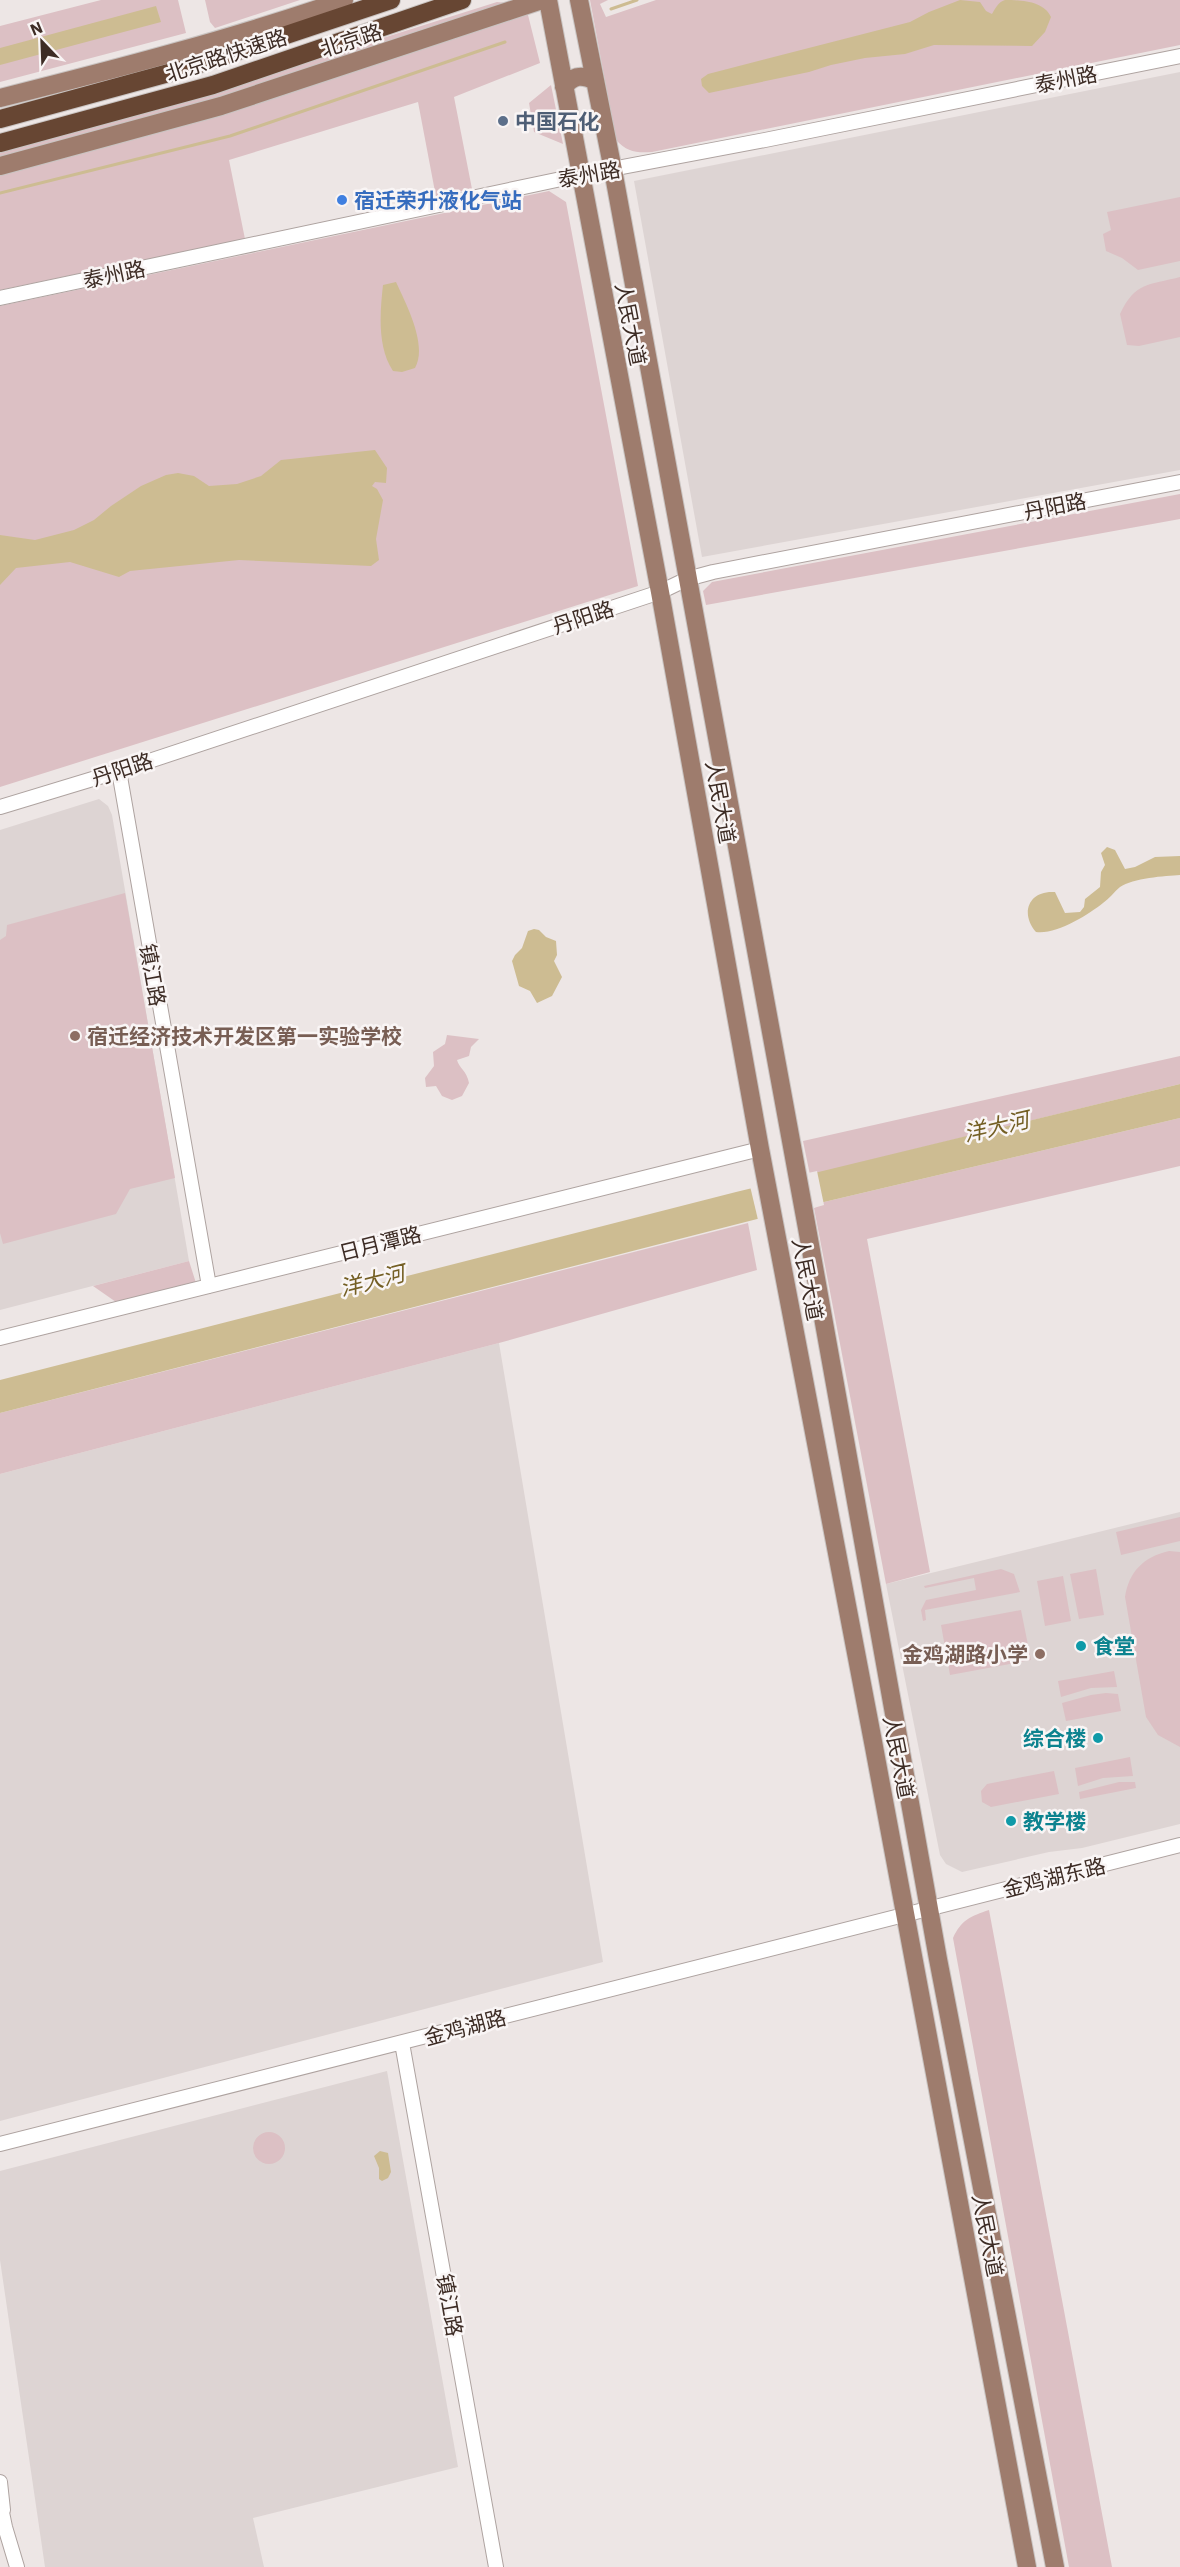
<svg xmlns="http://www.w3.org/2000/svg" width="1180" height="2567" font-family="'IBM Plex Sans','Noto Sans SC',sans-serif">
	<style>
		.built { fill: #ddd4d3 }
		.green { fill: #dcc0c4 }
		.water { fill: #cdbc92 }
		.pier { fill: #ede6e5 }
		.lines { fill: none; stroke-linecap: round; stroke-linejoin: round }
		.stream { stroke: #cdbc92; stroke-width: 3 }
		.minor-casing { stroke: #aea3a0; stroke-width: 16 }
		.major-casing { stroke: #c9c4c2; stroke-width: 20 }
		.highway-casing { stroke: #c9c4c2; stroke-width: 20 }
		.minor { stroke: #fff; stroke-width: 14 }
		.major { stroke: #9e7c6d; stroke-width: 18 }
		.highway { stroke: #674633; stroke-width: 18 }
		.service-dot { fill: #5c6f8a; stroke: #f9f5f5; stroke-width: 2 }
		.shop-dot { fill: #3f7fe0; stroke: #f9f5f5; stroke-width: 2 }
		.education-dot { fill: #8d6e63; stroke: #f9f5f5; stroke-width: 2 }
		.culture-dot { fill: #0f9aa8; stroke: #f9f5f5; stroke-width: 2 }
		.labels { text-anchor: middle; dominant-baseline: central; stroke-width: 5; stroke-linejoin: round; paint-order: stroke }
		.street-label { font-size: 21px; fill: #3d2c25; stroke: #f9f5f5 }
		.service-label { font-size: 21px; font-weight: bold; fill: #4e5e75; stroke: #f9f5f5; text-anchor: start }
		.shop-label { font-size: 21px; font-weight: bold; fill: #366cbe; stroke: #f9f5f5; text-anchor: start }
		.education-label { font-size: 21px; font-weight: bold; fill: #785e54; stroke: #f9f5f5; text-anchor: start }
		.culture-label { font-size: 21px; font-weight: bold; fill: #0d838f; stroke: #f9f5f5; text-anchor: start }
		.water-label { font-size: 22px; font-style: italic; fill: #745f24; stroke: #f9f5f5 }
	</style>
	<rect width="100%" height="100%" fill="#ede6e5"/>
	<!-- built -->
	<path class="built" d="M1180 72V470L702 557 634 181Z
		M99 799 108 806 112 815 189 1261 0 1310V830Z
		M499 1343 603 1962 0 2121V1474Z
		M1180 1512V1824L1082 1848 1049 1852 962 1872 946 1864 940 1855 886 1584Z
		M387 2071 458 2467 253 2518 264 2567H45L0 2260V2171Z"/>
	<!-- green -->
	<path class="green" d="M101 0H178L186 33 0 82V26Z
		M205 0H300L215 28 210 22Z
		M590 0H608L600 4 606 17 656 0H1180V45L652 152C636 153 627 152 616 140Z
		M497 2 517 4 527 11 540 63 454 97 472 189 436 197 418 102 229 160 245 239 0 290V150L199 96Z
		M551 85 563 144 534 132 529 103Z
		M549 191 566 202 638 586 0 787V306Z
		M1180 197V261L1138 270 1122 258 1106 251 1103 234 1111 230 1107 212Z
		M1180 277V337L1139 346 1127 345 1120 314C1135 282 1149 285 1180 277Z
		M1180 494V519L706 605 703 591 712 582Z
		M125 893 175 1178 130 1189 116 1214 3 1244 0 1233V940L6 936 7 925Z
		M447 1035 479 1039 471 1047 469 1056 457 1060C459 1068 467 1071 469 1083L462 1096 452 1100 442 1096 436 1086 426 1087 425 1078 434 1066 433 1052 445 1044Z
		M1180 1056V1084L810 1175 803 1141Z
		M1180 1118V1166L867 1239 930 1572 886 1584 814 1208 824 1202Z
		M748 1223 757 1270 499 1343 0 1474V1413Z
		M189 1261 196 1283 116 1302 93 1286Z
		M1180 1517V1541L1121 1555 1116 1532Z
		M1169 1551 1180 1552V1747L1158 1735 1146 1717 1125 1597C1129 1572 1143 1557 1169 1551Z
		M1001 1569 1014 1574 1020 1592 925 1610 926 1620 923 1621 921 1610 926 1600 976 1590 974 1578 925 1588 924 1586Z
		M1096 1569 1104 1615 1079 1619 1070 1574Z
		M1063 1576 1071 1621 1045 1626 1037 1581Z
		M1021 1610 1031 1660 950 1675 941 1625Z
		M1114 1671 1117 1687 1091 1688 1061 1697 1058 1681Z
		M1106 1693 1118 1694 1121 1711 1066 1721 1062 1703 1091 1695Z
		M1130 1757 1133 1776 1103 1778 1078 1786 1075 1768Z
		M1054 1771 1059 1794 991 1807 982 1802 981 1791 987 1784Z
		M1119 1782H1135L1136 1788 1080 1799 1079 1792Z
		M989 1910 1112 2567H1069L953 1938C961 1920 971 1916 989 1910Z
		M253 2148a16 16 0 1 1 32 0a16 16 0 1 1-32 0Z"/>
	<!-- water -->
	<path class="water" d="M960 0 980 2 986 11 992 14C995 9 998 2 1005 0 1021 0 1044 1 1051 17L1045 32 1032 46 934 45 905 54 865 58 831 65 809 72 709 93 702 86 701 79 708 74 910 22 929 12Z
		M156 6 161 22 0 65V48Z
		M396 282C406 304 428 345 415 368L402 372 393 371C377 347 380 312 383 285Z
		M375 450 387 468 386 483 375 482 372 486 377 489 383 500 376 539 379 560 371 566 239 560 130 571 119 577 70 562 16 568 0 585V535L35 540 74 530 94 520 111 506 141 486 166 475 178 473 194 476 209 486 237 484 261 476 281 460Z
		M1107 847 1115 850 1125 869 1135 867 1155 857 1180 856V875C1165 876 1133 878 1120 887 1114 892 1109 899 1103 903 1088 915 1056 935 1036 932 1020 914 1028 890 1055 892L1065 913 1080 912 1084 907 1085 899 1100 887 1101 872 1105 865 1101 853Z
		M534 929 539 930 546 937 556 941 557 955 554 961 562 977 552 996 537 1003 530 991 519 986 512 961 515 955 522 948 528 931Z
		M1180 1084V1118L824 1202 0 1413V1380L736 1192Z
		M380 2151 388 2153 391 2172 388 2178 382 2181 379 2179V2168L374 2156Z"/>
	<!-- pier -->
	<path class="pier" d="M817 1171 824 1205 759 1224 750 1186Z"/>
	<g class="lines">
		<!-- stream -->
		<path class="stream" d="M611 9 637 0
			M0 193 230 136 505 42"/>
		<!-- minor casing -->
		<g class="minor-casing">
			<path id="minor" d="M0 298 580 175 765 140 1180 56
				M119 771 209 1286
				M0 807 119 771 660 592 687 579 713 572 1180 482
				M0 1338 760 1149
				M402 2043 496 2567
				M0 2144 1180 1845
				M0 2482 3 2510
				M0 2503 5 2527 17 2567"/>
		</g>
		<!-- major casing -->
		<g class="major-casing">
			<path id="major" d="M548 0 660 592 760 1149 874 1747 1027 2567
				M579 0 613 170 807 1228 938 1959 1055 2567
				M564 87C573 75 582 74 595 81
				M0 98C116 69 231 39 344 0
				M0 166 221 106 542 0"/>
		</g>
		<!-- highway casing -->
		<g class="highway-casing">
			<path id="highway" d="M0 119 187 68 391 0
				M0 143 213 85 462 0"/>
		</g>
		<!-- minor -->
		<use href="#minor" class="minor"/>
		<!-- major -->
		<use href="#major" class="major"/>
		<!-- highway -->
		<use href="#highway" class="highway"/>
	</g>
	<!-- markers -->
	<circle class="service-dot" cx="503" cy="121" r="6"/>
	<circle class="shop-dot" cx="342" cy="200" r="6"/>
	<g class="education-dot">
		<circle cx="75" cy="1036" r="6"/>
		<circle cx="1040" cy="1654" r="6"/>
	</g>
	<g class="culture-dot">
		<circle cx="1081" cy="1646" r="6"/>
		<circle cx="1098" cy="1738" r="6"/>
		<circle cx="1011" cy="1821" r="6"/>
	</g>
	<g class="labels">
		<!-- street labels -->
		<g class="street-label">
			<text transform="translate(351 40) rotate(-18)">北京路</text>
			<text transform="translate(226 55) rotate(-18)">北京路快速路</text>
			<text transform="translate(1066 79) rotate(-11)">泰州路</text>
			<text transform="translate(589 174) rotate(-10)">泰州路</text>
			<text transform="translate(114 274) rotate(-12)">泰州路</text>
			<text transform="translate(631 324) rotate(79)">人民大道</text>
			<text transform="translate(1055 506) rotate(-11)">丹阳路</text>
			<text transform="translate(583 617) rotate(-18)">丹阳路</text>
			<text transform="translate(122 769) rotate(-18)">丹阳路</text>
			<text transform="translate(721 802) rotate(80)">人民大道</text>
			<text transform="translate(153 975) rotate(80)">镇江路</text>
			<text transform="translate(380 1243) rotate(-14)">日月潭路</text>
			<text transform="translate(808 1279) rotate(79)">人民大道</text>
			<text transform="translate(899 1757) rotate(79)">人民大道</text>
			<text transform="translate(1054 1877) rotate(-14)">金鸡湖东路</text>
			<text transform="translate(465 2027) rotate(-15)">金鸡湖路</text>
			<text transform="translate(988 2235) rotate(79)">人民大道</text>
			<text transform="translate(450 2305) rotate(80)">镇江路</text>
		</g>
		<!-- service labels -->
		<g class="service-label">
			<text x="515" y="121">中国石化</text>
		</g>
		<!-- shop labels -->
		<g class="shop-label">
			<text x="354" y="200">宿迁荣升液化气站</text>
		</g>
		<!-- education labels -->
		<g class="education-label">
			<text x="87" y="1036">宿迁经济技术开发区第一实验学校</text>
			<text x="1028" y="1654" text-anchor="end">金鸡湖路小学</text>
		</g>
		<!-- culture labels -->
		<g class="culture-label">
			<text x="1093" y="1646">食堂</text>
			<text x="1086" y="1738" text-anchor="end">综合楼</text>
			<text x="1023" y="1821">教学楼</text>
		</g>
		<!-- water labels -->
		<g class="water-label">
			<text transform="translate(996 1126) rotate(-13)">洋大河</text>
			<text transform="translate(372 1280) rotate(-14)">洋大河</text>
		</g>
	</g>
	<!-- north arrow -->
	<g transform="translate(42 42) rotate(337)" stroke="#f9f5f5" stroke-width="4.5" paint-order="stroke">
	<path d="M0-4.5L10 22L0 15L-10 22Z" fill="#3d2c25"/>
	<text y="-9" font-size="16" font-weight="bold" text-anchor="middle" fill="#3d2c25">N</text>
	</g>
</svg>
